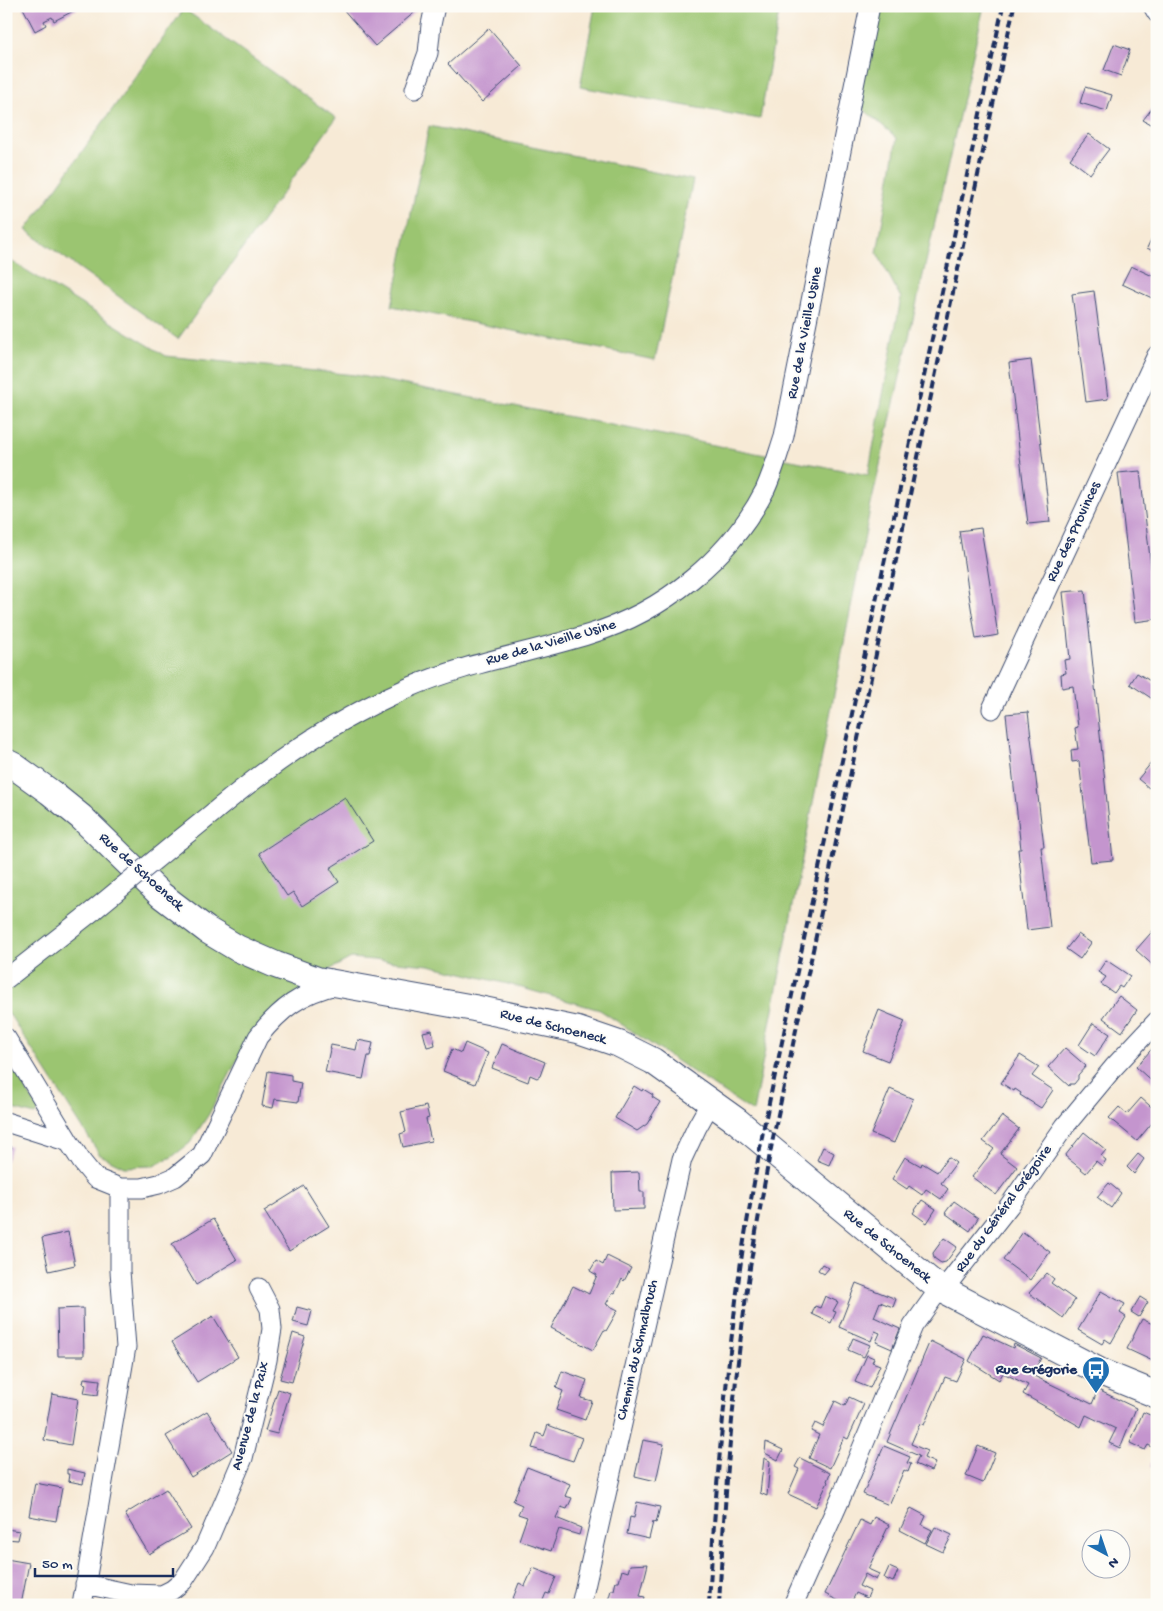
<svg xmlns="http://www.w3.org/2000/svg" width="1163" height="1611" font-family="'Gochi Hand',sans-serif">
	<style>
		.green { fill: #9bc571; stroke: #5b7a68 }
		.building { fill: #c495ce }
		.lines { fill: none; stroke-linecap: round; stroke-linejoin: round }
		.street-casing { stroke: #3c4b70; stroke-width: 21 }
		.secondary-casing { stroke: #3c4b70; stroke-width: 28 }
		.street { stroke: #fff; stroke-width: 19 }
		.secondary { stroke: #fff; stroke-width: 26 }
		.rail { stroke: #1b2f5e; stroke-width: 4; stroke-dasharray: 8 4; stroke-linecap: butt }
		.street-bridge-casing { stroke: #3c4b70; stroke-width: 21; stroke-linecap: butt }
		.street-bridge { stroke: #fff; stroke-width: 19 }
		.labels { text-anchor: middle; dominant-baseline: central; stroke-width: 4; stroke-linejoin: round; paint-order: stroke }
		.street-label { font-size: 15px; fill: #1b2f5e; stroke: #fdfcf7 }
		.poi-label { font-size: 15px; font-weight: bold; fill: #1b2f5e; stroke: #fdfcf7; text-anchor: end }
	</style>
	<rect width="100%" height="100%" fill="#fdfcf7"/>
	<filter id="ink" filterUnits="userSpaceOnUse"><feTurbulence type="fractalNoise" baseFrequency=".02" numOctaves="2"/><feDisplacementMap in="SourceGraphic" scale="10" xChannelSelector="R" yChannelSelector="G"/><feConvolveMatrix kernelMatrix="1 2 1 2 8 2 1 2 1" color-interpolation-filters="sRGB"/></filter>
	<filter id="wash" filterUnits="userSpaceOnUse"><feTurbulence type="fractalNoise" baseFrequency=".0096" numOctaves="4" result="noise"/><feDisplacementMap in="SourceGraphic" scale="20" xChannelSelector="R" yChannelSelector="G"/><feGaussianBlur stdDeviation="1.12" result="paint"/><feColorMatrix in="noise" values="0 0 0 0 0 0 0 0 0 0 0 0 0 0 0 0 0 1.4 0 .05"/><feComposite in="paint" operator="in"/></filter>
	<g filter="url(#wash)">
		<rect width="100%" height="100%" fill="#f7ead6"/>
		<!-- green -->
		<path class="green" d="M595 6H780L760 119 580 87Z
			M873 6H984L870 509 753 1112 600 1010 508 984 429 965 351 958 316 977 252 1032 209 1114 190 1143 172 1157 152 1166 124 1167 100 1155 6 1009V258L166 356 355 375 868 475 901 298 877 253 897 138 854 101Z
			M184 9 336 118 178 339 26 230Z
			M429 126 693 180 655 360 392 306Z
			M6 1057 39 1110 35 1115 6 1107Z"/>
		<g id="blocks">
			<!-- building -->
			<path class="building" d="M22 6H76L77 9 54 21 52 17 44 21 46 25 35 31Z
				M345 6H412L416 11 375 46 342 8Z
				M489 28 522 66 482 102 448 64Z
				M1114 44 1130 50 1121 76 1104 70Z
				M1085 87 1112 95 1107 111 1080 103Z
				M1157 102V128L1143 120Z
				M1089 134 1109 149 1090 174 1070 159Z
				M1157 227V253L1147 248Z
				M1131 266 1157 278V287L1152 298 1122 284Z
				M1094 291 1108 399 1086 402 1072 294Z
				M1031 360 1050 522 1028 524 1009 363Z
				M1140 471 1157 619 1135 622 1118 473Z
				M981 528 998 635 976 639 959 531Z
				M1085 590 1113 860 1091 862 1079 761 1072 762 1071 750 1078 749 1075 728 1078 727 1073 686 1062 688 1061 674 1066 673 1064 660 1070 659 1063 592Z
				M1137 673 1157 685V702L1130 684Z
				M1028 712 1044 847H1041L1050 927 1027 930 1018 849H1021L1006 714Z
				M1157 756V779L1149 788 1138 779Z
				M345 797 373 841 330 868 339 882 302 906 293 892 287 896 259 853Z
				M1157 926V969L1136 950Z
				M1078 934 1091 943 1080 959 1066 949Z
				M1106 960 1130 976 1122 988 1119 986 1114 993 1101 984 1106 977 1098 972Z
				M1119 996 1137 1010 1122 1032 1103 1018Z
				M879 1010 905 1021 888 1061 863 1051Z
				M1093 1023 1110 1034 1095 1056 1079 1045Z
				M432 1030 435 1045 427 1047 423 1032Z
				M358 1040 373 1043 370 1056H368L363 1079 325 1072 331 1045 356 1050Z
				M465 1043 488 1053 475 1084 443 1071 452 1049 461 1053Z
				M1157 1043V1086L1136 1067Z
				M502 1044 545 1062 540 1076 537 1078 530 1075 528 1082 492 1068Z
				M1065 1048 1086 1066 1078 1075V1079L1074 1084H1070L1069 1086 1048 1067Z
				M1020 1055 1039 1067 1032 1076 1053 1090 1041 1108 1020 1095 1021 1093 1015 1089 1014 1091 1001 1083Z
				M268 1071 291 1075V1081L301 1083 298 1102 275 1099 273 1108 262 1106Z
				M634 1086 642 1091 643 1089 653 1095 652 1097 660 1102 647 1124 637 1131 615 1118Z
				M890 1089 913 1099 894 1143 871 1134Z
				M1141 1098 1157 1112V1123L1155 1125 1152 1123 1137 1141 1109 1118 1119 1107 1127 1114Z
				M426 1106 429 1118 426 1119 431 1141 403 1147 400 1134 406 1132 401 1112Z
				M1002 1116 1019 1129 1000 1154 1017 1167 996 1195 972 1177 994 1149 983 1141Z
				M1084 1132 1106 1150 1101 1156 1106 1160 1102 1166 1096 1161 1086 1173 1065 1156Z
				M6 1145 12 1147 6 1162Z
				M823 1147 834 1153 829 1165 817 1160Z
				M1138 1154 1144 1159 1134 1174 1127 1167Z
				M905 1157 921 1166 922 1163 937 1172 948 1157 956 1163 941 1183 948 1189 941 1199 926 1189 922 1195 909 1186 907 1189 892 1179Z
				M639 1172 640 1192H644V1209L613 1210 612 1173Z
				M1109 1183 1121 1193 1111 1208 1097 1197Z
				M304 1186 329 1226 289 1251 264 1211Z
				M922 1200 936 1209 927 1223 913 1213Z
				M954 1201 978 1218 970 1231 945 1213Z
				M213 1219 237 1260 196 1285 172 1244Z
				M68 1232 75 1265 49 1271 42 1238Z
				M1023 1232 1050 1252 1030 1280 1003 1260Z
				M944 1238 957 1247 946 1262 941 1263 934 1258 933 1253Z
				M607 1256 631 1268 624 1281 622 1279 615 1293 613 1292 606 1304 618 1310 606 1331 604 1330 593 1350 551 1328 573 1286 589 1294 597 1275 590 1271 596 1261 603 1265Z
				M822 1264 829 1268 824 1274 818 1270Z
				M1047 1273 1054 1279 1051 1283 1075 1300 1063 1318 1029 1293Z
				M856 1283 896 1299 893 1307 880 1302 874 1317 900 1329 892 1349 876 1342 880 1333 875 1331 871 1341 839 1327Z
				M1101 1291 1125 1304 1120 1313 1126 1317 1111 1343 1105 1339 1102 1344 1078 1330Z
				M825 1296 838 1302 833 1311 836 1312 831 1323 812 1314 815 1306 820 1308Z
				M1140 1297 1148 1302 1139 1317 1131 1312Z
				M297 1307 312 1311 308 1326 293 1322Z
				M83 1308 84 1356H58L57 1309Z
				M213 1316 238 1357 197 1382 172 1342Z
				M1142 1319 1157 1326V1363L1127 1349Z
				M293 1333 305 1337 292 1382 280 1379Z
				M983 1334 1013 1348 1014 1344 1041 1358 1032 1375 1092 1404 1098 1390 1136 1408 1120 1448 1109 1443 1116 1429 1086 1415 1081 1427 1023 1394 1028 1385 1003 1373 999 1380 969 1361Z
				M853 1338 870 1345 864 1357 848 1350Z
				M930 1341 966 1359 956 1381 945 1377 924 1425 920 1423 911 1444 927 1451 924 1458 935 1463 931 1471 915 1464 919 1456 887 1442Z
				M867 1355 874 1358 872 1362 880 1365 870 1388 855 1382Z
				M562 1371 587 1380 581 1398 592 1401 585 1420 556 1410 563 1391 556 1388Z
				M84 1378 100 1380 98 1395 84 1393 86 1384 83 1383Z
				M278 1389 290 1393 277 1434 265 1431Z
				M52 1394 78 1399 71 1445 44 1440Z
				M849 1397 864 1404 848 1439 844 1437 830 1468 809 1458 819 1435 811 1431 815 1423 823 1427 835 1401 845 1406Z
				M207 1411 232 1451 191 1477 166 1436Z
				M1143 1412 1157 1418V1449L1148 1445 1145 1450 1130 1443Z
				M548 1425 582 1438 573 1461 532 1448 537 1433 544 1436Z
				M643 1440 664 1444 656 1481 635 1476Z
				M766 1442 783 1450 778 1460 765 1453Z
				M884 1446 910 1457 907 1463 911 1464 908 1472 904 1470 889 1505 863 1494Z
				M978 1446 995 1453 983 1483 966 1476Z
				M1157 1450V1469L1150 1466Z
				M764 1458 770 1461 767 1496 760 1493Z
				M800 1458 830 1473 827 1481 828 1482 816 1507 788 1494 799 1469 795 1467Z
				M527 1467 570 1484 565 1496 572 1498 567 1509 561 1507 556 1518 581 1528 579 1535 559 1529 551 1551 519 1540 527 1517 518 1514 522 1505 513 1501Z
				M67 1469 85 1473 83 1484 68 1481 69 1474H67Z
				M35 1483 62 1488 56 1521 29 1516Z
				M166 1489 191 1529 149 1554 125 1514Z
				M637 1502 660 1507 656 1523 653 1522 649 1539 627 1534 630 1517 634 1518Z
				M911 1508 926 1516 922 1525 932 1530 925 1543 900 1530Z
				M874 1517 889 1525 868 1569 879 1574 876 1580 865 1574 859 1586 870 1591 867 1598 856 1593 850 1605H847L825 1594 860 1520 870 1525Z
				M935 1527 952 1535 943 1552 926 1544Z
				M6 1529 20 1531 18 1540 6 1539Z
				M6 1559 29 1563 21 1605H6Z
				M648 1564 640 1596 645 1597 643 1605H617L608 1601 611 1590H614L616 1581H619L622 1570 628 1572 630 1565Z
				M889 1567 898 1571 893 1582 884 1578Z
				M533 1568 556 1577 549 1594 546 1593 541 1605H520L512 1601 519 1583 525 1586Z"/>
		</g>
	</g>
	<g filter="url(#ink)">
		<use href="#blocks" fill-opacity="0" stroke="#3c4b70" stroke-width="1"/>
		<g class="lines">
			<!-- street casing -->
			<g class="street-casing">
				<path id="street" d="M1153 6 1157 13
					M415 89 428 53 431 25 435 6
					M992 709 1157 355
					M178 841C205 820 231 797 258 777 305 741 355 711 408 688 466 663 530 653 590 634 663 612 730 558 765 490 773 473 778 454 784 436L870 6
					M6 979 94 910
					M6 1038 69 1142 82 1162 95 1178 120 1188H142L159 1184 175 1177 202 1155 258 1037C280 1009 301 993 336 985
					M6 1122 69 1142
					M85 1584 131 1594 162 1595 172 1590 183 1581 205 1547 243 1458 267 1360 272 1329 270 1309 259 1288
					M82 1605 126 1347 120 1271V1188
					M581 1605 682 1159 697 1127 711 1102
					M793 1605 850 1477 913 1326 933 1298 950 1281 1009 1206 1065 1126 1114 1067 1157 1021"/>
			</g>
			<!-- secondary casing -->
			<g class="secondary-casing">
				<path id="secondary" d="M6 762 14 766 50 792 81 817 161 895 207 930 237 948 276 965 317 980 474 1008 578 1030 619 1044 653 1061 737 1121 930 1281 943 1290 1103 1373 1157 1395"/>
			</g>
			<!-- street -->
			<use href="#street" class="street"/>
			<!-- secondary -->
			<use href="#secondary" class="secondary"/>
			<!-- rail -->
			<path class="rail" d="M709 1605C715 1490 726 1375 741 1261 747 1218 756 1174 763 1131L1003 6
				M719 1605C725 1490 734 1375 751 1261 758 1220 765 1179 773 1138L1014 6"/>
			<!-- street-bridge casing -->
			<g class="street-bridge-casing">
				<path id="street-bridge" d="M94 910 178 841"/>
			</g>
			<!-- street-bridge -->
			<use href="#street-bridge" class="street-bridge"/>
		</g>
	</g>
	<!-- icons -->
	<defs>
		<g id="bus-pin" transform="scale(1.4375)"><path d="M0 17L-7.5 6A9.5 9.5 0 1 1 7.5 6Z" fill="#1f6fb2" stroke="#fdfcf7"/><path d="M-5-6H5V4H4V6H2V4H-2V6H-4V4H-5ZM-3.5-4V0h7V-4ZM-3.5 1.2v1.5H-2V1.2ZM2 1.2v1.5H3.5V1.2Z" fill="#fff"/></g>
	</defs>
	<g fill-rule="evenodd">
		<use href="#bus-pin" x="1096" y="1370"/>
	</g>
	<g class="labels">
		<!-- street labels -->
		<g class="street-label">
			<text transform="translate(805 333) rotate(-79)">Rue de la Vieille Usine</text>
			<text transform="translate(1074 532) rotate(-65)">Rue des Provinces</text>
			<text transform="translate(551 643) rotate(-16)">Rue de la Vieille Usine</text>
			<text transform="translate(141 872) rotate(42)">Rue de Schoeneck</text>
			<text transform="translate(553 1027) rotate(14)">Rue de Schoeneck</text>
			<text transform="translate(1004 1209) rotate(-54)">Rue du Général Grégoire</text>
			<text transform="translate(887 1246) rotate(39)">Rue de Schoeneck</text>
			<text transform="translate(638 1350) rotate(-77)">Chemin du Schmalbruch</text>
			<text transform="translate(251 1416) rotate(-75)">Avenue de la Paix</text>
		</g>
		<!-- poi labels -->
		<g class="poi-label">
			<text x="1077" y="1370">Rue Grégorie</text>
		</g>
	</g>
	<!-- margin -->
	<rect width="1163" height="1611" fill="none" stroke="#fdfcf7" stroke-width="25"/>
	<!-- north arrow -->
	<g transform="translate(1106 1554) rotate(140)"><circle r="24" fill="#fdfcf7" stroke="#a3aaba"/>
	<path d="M0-4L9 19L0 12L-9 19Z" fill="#1f6fb2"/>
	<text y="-8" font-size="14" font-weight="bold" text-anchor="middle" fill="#1b2f5e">N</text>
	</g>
	<!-- scale -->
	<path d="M35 1568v8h138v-8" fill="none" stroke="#1b2f5e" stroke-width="2.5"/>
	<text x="42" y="1568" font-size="15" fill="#1b2f5e" stroke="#fdfcf7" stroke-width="4" paint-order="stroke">50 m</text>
</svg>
